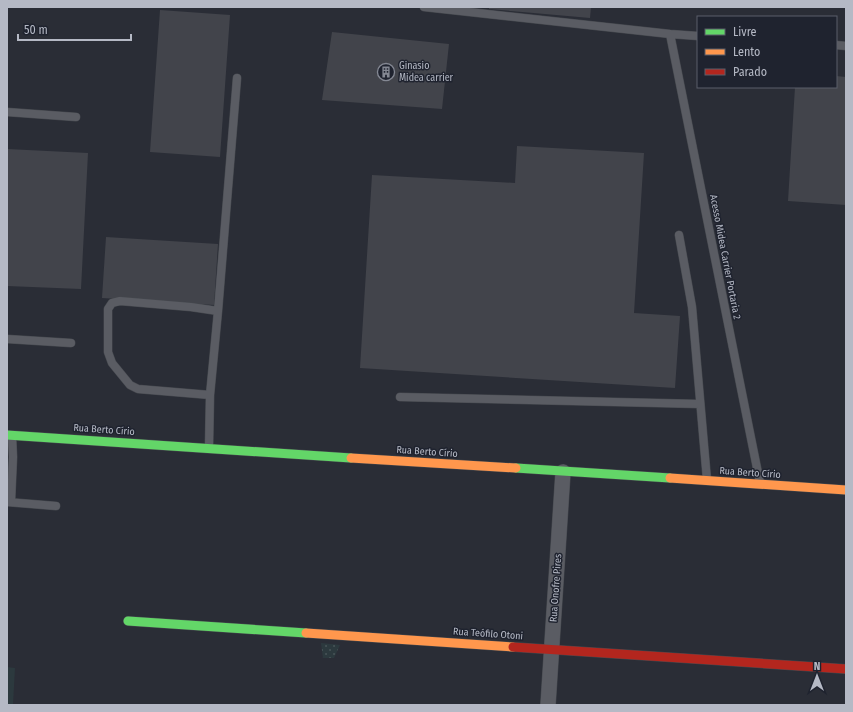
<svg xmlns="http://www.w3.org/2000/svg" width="853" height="712" font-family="'Fira Sans Condensed',sans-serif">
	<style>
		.grass { fill: url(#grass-dots) }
		.pitch { fill: #2c393e }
		.building { fill: #42444b }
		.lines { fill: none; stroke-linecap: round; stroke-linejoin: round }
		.lane-casing { stroke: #46494f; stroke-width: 9 }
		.street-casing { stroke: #46494f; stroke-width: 16 }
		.fast-casing { stroke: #46494f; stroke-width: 10 }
		.slow-casing { stroke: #46494f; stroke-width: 10 }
		.jam-casing { stroke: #46494f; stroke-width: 10 }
		.lane { stroke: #5a5c63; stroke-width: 8 }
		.street { stroke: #5a5c63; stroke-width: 15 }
		.fast { stroke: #63d668; stroke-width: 9 }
		.slow { stroke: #ff974d; stroke-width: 9 }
		.jam { stroke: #b3261e; stroke-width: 9 }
		.labels { text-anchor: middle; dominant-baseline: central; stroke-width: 3; stroke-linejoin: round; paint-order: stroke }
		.poi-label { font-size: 10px; fill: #b5b9c5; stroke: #1f232f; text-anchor: start }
		.street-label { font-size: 10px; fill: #b5b9c5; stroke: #1f232f }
	</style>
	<defs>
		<pattern id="grass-dots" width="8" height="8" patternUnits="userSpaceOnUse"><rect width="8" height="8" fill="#2c393e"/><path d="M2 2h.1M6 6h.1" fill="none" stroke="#485458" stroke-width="1.8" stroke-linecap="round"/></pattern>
	</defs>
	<rect width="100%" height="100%" fill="#2a2d36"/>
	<!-- grass -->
	<path class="grass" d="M321 643 340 645 334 658H323Z"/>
	<!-- pitch -->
	<path class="pitch" d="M7 667 15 668 13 705H7Z"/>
	<!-- building -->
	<path class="building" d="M489 7H591L590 18 489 9Z
		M160 10 230 15 220 157 150 152Z
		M332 32 449 44 442 109 322 100Z
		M836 76 846 77V205L788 201 795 87H836Z
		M517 146 644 153 634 313 680 316 675 388 360 368 372 175 515 183Z
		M7 149 88 153 81 289 7 286Z
		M106 237 218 244 214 305 102 298Z"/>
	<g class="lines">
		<!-- lane casing -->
		<g class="lane-casing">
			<path id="lane" d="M424 7 670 34 698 36
				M670 34 760 483
				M836 45 846 46
				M7 112 76 117
				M679 235 692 307 707 480
				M7 339 71 343
				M210 395 138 389 130 385 112 363 108 352V309L112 303 120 301 191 307 218 311
				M400 397 700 404
				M209 447 210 395 218 311 237 78
				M7 502 56 506
				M11 502 13 457 12 436"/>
		</g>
		<!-- street casing -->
		<g class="street-casing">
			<path id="street" d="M548 705 563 472"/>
		</g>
		<!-- fast casing -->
		<g class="fast-casing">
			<path id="fast" d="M7 435 351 458
				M516 468 670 478
				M128 621 306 633"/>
		</g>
		<!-- slow casing -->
		<g class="slow-casing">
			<path id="slow" d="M351 458 516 468
				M670 478 846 490
				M306 633 513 647"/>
		</g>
		<!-- jam casing -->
		<g class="jam-casing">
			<path id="jam" d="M513 647 846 669"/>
		</g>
		<!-- lane -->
		<use href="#lane" class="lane"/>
		<!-- street -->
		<use href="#street" class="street"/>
		<!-- fast -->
		<use href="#fast" class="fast"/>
		<!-- slow -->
		<use href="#slow" class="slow"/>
		<!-- jam -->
		<use href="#jam" class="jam"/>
	</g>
	<!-- icons -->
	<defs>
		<g id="building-ring" transform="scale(0.9)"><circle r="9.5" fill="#1f232f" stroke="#848893" stroke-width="1.5"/><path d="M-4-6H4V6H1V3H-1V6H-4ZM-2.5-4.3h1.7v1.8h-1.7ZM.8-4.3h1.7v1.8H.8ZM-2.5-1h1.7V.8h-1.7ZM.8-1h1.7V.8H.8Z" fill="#848893"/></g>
	</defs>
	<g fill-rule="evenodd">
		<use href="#building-ring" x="386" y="72"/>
	</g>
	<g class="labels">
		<!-- poi labels -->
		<g class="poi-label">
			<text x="399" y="66">Ginasio<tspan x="399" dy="12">Midea carrier</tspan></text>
		</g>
		<!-- street labels -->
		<g class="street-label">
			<text transform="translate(725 257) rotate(79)">Acesso Midea Carrier Portaria 2</text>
			<text transform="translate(104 430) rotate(4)">Rua Berto Círio</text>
			<text transform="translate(427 452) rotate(4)">Rua Berto Círio</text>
			<text transform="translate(750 473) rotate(4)">Rua Berto Círio</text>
			<text transform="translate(556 588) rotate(-86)">Rua Onofre Pires</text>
			<text transform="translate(488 634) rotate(4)">Rua Teófilo Otoni</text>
		</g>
	</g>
	<!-- border -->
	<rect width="853" height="712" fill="none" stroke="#b5b9c5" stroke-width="16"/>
	<!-- legend -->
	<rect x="697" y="16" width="140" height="72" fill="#1f232f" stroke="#5b5f6b"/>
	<rect x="705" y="29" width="20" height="6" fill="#63d668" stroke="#5b5f6b"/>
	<text x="733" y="36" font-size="12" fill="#b5b9c5">Livre</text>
	<rect x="705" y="49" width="20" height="6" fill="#ff974d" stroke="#5b5f6b"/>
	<text x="733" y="56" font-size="12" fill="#b5b9c5">Lento</text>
	<rect x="705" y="69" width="20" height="6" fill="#b3261e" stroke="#5b5f6b"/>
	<text x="733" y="76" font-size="12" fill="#b5b9c5">Parado</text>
	<!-- north arrow -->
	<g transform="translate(817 676)" stroke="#1f232f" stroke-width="3" paint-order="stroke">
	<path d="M0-3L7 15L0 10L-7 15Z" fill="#b5b9c5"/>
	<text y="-6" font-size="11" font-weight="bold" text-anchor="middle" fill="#b5b9c5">N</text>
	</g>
	<!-- scale -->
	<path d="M18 34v6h113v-6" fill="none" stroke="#b5b9c5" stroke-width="2"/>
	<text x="24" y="34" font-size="12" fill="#b5b9c5" stroke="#1f232f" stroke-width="3" paint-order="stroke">50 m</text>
</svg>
